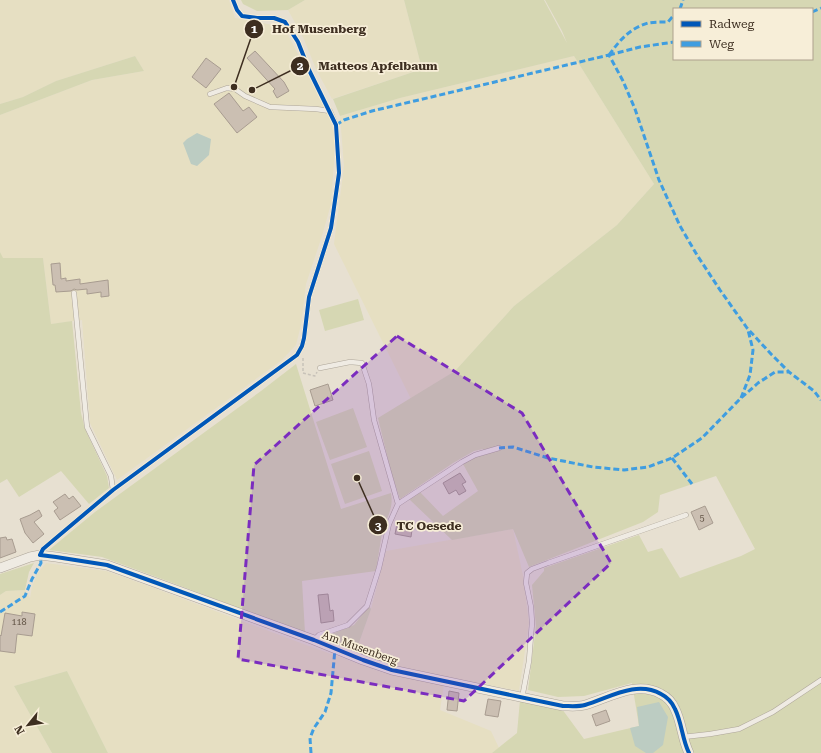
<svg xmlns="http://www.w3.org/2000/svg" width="821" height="753" font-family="'Roboto Serif',serif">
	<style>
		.farmland { fill: #e6dfc2 }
		.green { fill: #d6d7b3; fill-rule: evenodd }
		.water { fill: #bcccc2 }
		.building { fill: #cbbfb2; stroke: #a89c90 }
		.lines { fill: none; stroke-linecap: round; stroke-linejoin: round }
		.lane-casing { stroke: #ada599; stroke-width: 5.5 }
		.street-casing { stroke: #ada599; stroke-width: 10 }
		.path { stroke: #c8c2b9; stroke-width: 1.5; stroke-dasharray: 3 2; stroke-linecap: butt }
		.lane { stroke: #efebe3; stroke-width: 4.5 }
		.street { stroke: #efebe3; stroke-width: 9 }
		.quiet { stroke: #3f9de0; stroke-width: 3; stroke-dasharray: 6 3; stroke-linecap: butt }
		.cycleway-casing { stroke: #f7eed8; stroke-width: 6 }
		.cycleway { stroke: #0057b8; stroke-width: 4 }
		.marked { fill: #7b2cbf; fill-opacity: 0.2; stroke: #7b2cbf; stroke-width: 3; stroke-dasharray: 8 5; stroke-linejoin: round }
		.labels { text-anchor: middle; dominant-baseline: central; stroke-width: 3.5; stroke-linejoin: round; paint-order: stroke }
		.number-label { font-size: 9px; fill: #605244 }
		.street-label { font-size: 11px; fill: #3d2e20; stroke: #f7eed8 }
		.leader { fill: none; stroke: #3d2e20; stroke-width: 1.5 }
		.callout-dot { fill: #3d2e20; stroke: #f7eed8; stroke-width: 1.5 }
		.mark-label { font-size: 12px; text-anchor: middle; font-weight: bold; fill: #fff }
		.callout-label { font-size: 12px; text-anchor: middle; font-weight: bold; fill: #3d2e20; stroke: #f7eed8; stroke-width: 3.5; stroke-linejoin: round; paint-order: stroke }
	</style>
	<rect width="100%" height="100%" fill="#e7e0d1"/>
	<!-- farmland -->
	<path class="farmland" d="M0 0H229L235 18 284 27 330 117 334 136V162L331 204 322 236 306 284 301 325 296 345 282 360 117 480 90 423 82 320 51 324 43 258H2L0 252V115L92 80 144 71 135 56 56 81 23 97 0 104Z
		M305 0H404L422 69 332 99 316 69 303 37 288 10Z
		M574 56 654 184 617 225 514 306 455 371 411 399 334 244 344 166 340 116 400 98Z
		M513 529 523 576 529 623 519 691 394 666 356 651 371 609 386 551Z
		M46 563 106 571 151 587 309 646 381 672 444 685 440 710 491 731 499 748 492 753H108L67 671 14 686 52 753H0V595L6 591 25 590 30 598 32 587 37 574Z"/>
	<!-- green -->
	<path class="green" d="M241 0H305L288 10 257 11 243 4Z
		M404 0H544L567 43 562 31 545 0H821V753H492L517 733 520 700 562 709 584 739 639 726 632 683 584 696 558 697 528 690 536 626 532 585 544 571V568L639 535 648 552 662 548 680 578 741 556 755 549 716 476 660 495 658 512 643 522 529 567 513 529 452 540 409 499 420 492 443 516 478 491 463 464 474 457 485 453 483 449 474 451 453 463 400 499 391 472 378 418 455 371 514 306 617 225 654 184 574 56 400 98 340 116 333 99 422 69ZM674 9H812V59H674Z
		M135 56 144 71 92 80 0 115V104L23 97 56 81Z
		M0 252 3 258H43L51 324 72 321 81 413 85 429 107 476 109 488 89 504 61 471 19 497 7 479 0 483V485Z
		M358 299 364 320 325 331 319 310Z
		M296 364 341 509 391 493C394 509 386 518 382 533 380 545 378 558 376 571L302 581 305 633 170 582 102 557 49 550 95 512 261 391Z
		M353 408 367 447 330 460 316 422Z
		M369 451 382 491 345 504 331 464Z
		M34 563 29 572 25 590 6 591 0 595V574Z
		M369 606 371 609 356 651 322 638 354 625Z
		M67 671 108 753H52L14 686Z"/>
	<!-- water -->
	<path class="water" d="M197 133 211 139 209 155 197 166 191 164 183 143 187 139Z
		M659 702 668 717 663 745 653 753H646L635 746 630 728 639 726 637 707Z"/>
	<!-- building -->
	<path class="building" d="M255 51 284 82 289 91 277 98 273 91 275 89 247 58Z
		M206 58 221 69 206 88 192 77Z
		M229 93 243 111 249 107 257 117 237 133 214 104Z
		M60 263 61 279 66 278V281L80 279V284L108 280 109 296 101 297V292L87 294V289L77 290 74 289 71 291 56 292 55 285H53L51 264Z
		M328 384 333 400 315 406 310 390Z
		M460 473 466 482 462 484 466 491 459 495 456 490 449 494 443 483Z
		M65 494 69 499 73 496 81 506 60 520 54 511 58 508 53 502Z
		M705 506 713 523 699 530 691 512Z
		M39 510 42 516 34 522 44 534 33 543 25 533 20 519 30 515Z
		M401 521 413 523 411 537 395 534 397 524 400 525Z
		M6 537 7 540 12 539 16 552 0 558V538Z
		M328 594 330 611 333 610 334 621 321 623 318 595Z
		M22 612 35 614 32 636 17 634 15 653 0 651V635L1 636 5 613 22 616Z
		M449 691 459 693 457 711 447 710Z
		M488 699 501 701 498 717 485 715Z
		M606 710 610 721 596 726 592 715Z"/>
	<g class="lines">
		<!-- lane casing -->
		<g class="lane-casing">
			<path id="lane" d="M74 293 87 427 111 476 113 490
				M398 504 462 462 475 455 499 448
				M40 555 43 549 113 490 297 355 302 346 304 338 309 297 331 228 339 173 336 125 330 111 316 109 270 107 245 96 235 89 227 88 210 94
				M314 640 319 635 348 625 367 606 379 568 389 524 398 504 374 420 369 384 362 363 350 362 320 368
				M522 698 529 661 532 623 531 607 526 583 527 573 532 569 548 563 686 515
				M683 737 710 734 739 729 773 712 821 680"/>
		</g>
		<!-- street casing -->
		<g class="street-casing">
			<path id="street" d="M0 568 30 557 40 555 56 557 107 565 314 640 363 660 392 670 563 706C570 706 578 707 585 705 609 698 636 680 661 694 667 697 672 702 675 709 682 723 682 739 689 753"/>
		</g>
		<!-- path -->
		<path class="path" d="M303 358V373L315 376 317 372"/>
		<!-- lane -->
		<use href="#lane" class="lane"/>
		<!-- street -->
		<use href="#street" class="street"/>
		<!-- quiet -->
		<path class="quiet" d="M680 9 683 0
			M812 12 821 8
			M609 55C620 40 629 29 648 23 654 22 661 22 668 22L674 15
			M609 55 640 47 674 42
			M336 125 344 120 372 111 609 55 623 81 635 109 659 180 680 226 697 255 720 290 747 328 771 354 789 372 814 391 821 400
			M741 398 750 375 753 350 748 330
			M499 448 513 447 548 458 593 467 624 470 648 467 672 458 702 438 740 399 758 383 775 372H789
			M672 458 692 484
			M0 612 25 596 32 579 41 563 40 555
			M311 753 310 738 314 728 325 712 331 693 335 649"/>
		<!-- cycleway casing -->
		<g class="cycleway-casing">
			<path id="cycleway" d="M233 0 237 10 242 16 257 18H274L285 22 298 42 310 72 336 125 339 173 331 228 309 297 304 338 302 346 297 355 113 490 43 549 40 555 56 557 107 565 314 640 363 660 392 670 563 706C570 706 578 707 585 705 609 698 636 680 661 694 667 697 672 702 675 709 682 723 682 739 689 753"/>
		</g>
		<!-- cycleway -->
		<use href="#cycleway" class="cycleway"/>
	</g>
	<!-- marked area -->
	<path class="marked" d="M397 336 522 413 611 563 464 701 238 659 254 465Z"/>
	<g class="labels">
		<!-- number labels -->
		<g class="number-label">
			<text x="702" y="518">5</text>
			<text x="19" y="622">118</text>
		</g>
		<!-- street labels -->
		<g class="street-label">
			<text transform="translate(360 648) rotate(20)">Am Musenberg</text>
		</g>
	</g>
	<!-- callouts -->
	<path class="leader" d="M234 87L254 29M252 90L300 66M357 478L378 525"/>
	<g class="callout-dot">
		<circle cx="234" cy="87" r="4"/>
		<circle cx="252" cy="90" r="4"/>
		<circle cx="357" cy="478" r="4"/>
		<circle cx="254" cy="29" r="10"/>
		<circle cx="300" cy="66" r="10"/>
		<circle cx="378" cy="525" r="10"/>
	</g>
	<g class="mark-label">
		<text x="254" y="33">1</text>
		<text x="300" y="70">2</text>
		<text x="378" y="530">3</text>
	</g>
	<g class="callout-label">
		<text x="319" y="33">Hof Musenberg</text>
		<text x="378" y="70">Matteos Apfelbaum</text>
		<text x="429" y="530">TC Oesede</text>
	</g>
	<!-- legend -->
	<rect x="673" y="8" width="140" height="52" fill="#f7eed8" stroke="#ada18e"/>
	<rect x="681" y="21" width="20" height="6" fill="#0057b8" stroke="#ada18e"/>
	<text x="709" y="28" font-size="12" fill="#3d2e20">Radweg</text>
	<rect x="681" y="41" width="20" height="6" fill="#3f9de0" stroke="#ada18e"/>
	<text x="709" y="48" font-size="12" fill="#3d2e20">Weg</text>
	<!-- north arrow -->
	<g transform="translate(28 725) rotate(240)" stroke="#f7eed8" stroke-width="3" paint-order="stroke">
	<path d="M0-3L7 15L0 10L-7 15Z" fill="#3d2e20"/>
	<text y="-6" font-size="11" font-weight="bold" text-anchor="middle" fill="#3d2e20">N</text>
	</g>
</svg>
